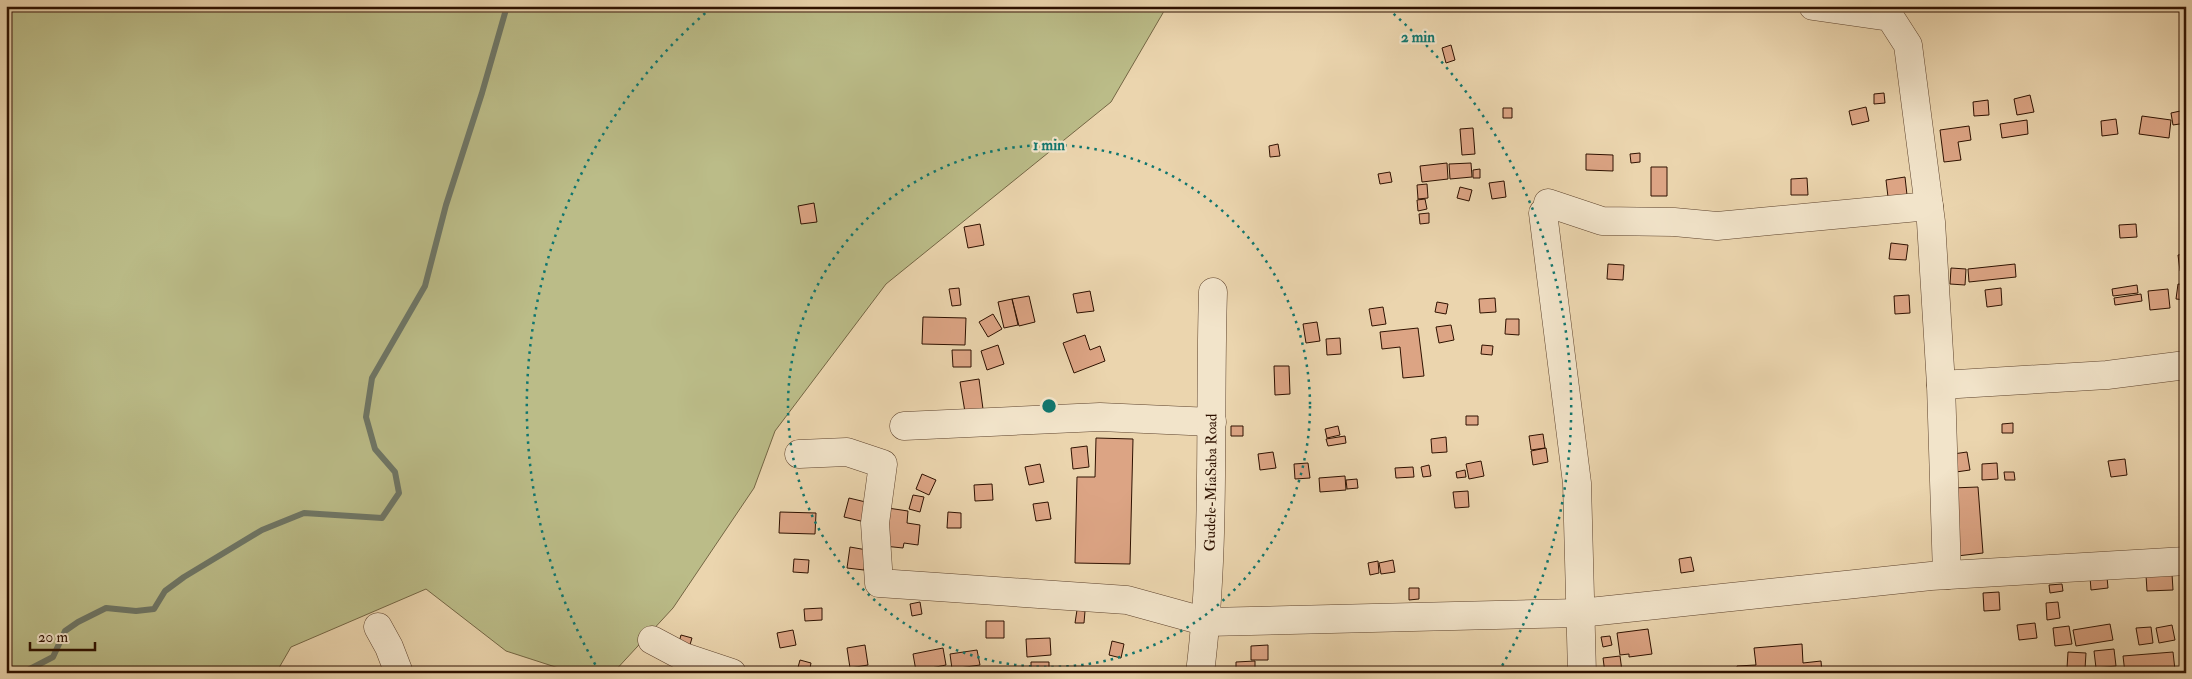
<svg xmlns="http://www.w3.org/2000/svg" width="2192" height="679" font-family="'IM FELL Double Pica',serif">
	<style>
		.green { fill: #bbbc88; stroke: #746644 }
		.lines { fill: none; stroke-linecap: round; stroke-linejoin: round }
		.stream { stroke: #6e7666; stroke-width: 6 }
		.building { fill: #dca484; stroke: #2e1100 }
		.minor-casing { stroke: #5d422c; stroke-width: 29 }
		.minor { stroke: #f2e4ca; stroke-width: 28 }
		.ring { fill: none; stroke: #0f766e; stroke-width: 2.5; stroke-dasharray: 2.5 5 }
		.labels { text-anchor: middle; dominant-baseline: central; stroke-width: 4.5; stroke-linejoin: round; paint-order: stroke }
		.street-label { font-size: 15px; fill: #2e1100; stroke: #f2e4ca }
		.centre { fill: #0f766e; stroke: #f2e4ca; stroke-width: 2.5 }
		.ring-label { font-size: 15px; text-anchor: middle; font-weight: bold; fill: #0f766e; stroke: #f2e4ca; stroke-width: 4.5; stroke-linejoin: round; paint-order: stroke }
	</style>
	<rect width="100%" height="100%" fill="#ebd5ae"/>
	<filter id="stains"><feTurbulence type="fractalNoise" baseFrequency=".004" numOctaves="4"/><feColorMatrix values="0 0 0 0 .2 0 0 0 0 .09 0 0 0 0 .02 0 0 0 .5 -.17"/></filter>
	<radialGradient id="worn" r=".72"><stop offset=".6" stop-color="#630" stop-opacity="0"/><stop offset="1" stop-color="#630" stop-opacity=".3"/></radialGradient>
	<!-- green -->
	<path class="green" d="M6 6H1167L1111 102 886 284 775 431 754 488 673 608 613 673H574L506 651 426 589 291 647 276 673H6Z"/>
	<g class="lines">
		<!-- stream -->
		<path class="stream" d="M6 672 26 671 53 657 65 631 78 622 106 608 136 611 154 609 165 591 184 577 262 530 304 513 382 518 399 493 395 472 375 449 366 417 372 378 425 286 446 205 482 93 507 6"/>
	</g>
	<!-- building -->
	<path class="building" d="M1451 45 1455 60 1446 63 1442 48Z
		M1884 93 1885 103 1874 104V94Z
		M2030 95 2034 112 2017 115 2014 99Z
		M1988 100 1989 115 1974 116 1973 102Z
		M1866 107 1869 121 1852 125 1849 111Z
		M1503 108H1512V118H1503Z
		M2185 110 2186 123 2173 125 2171 113Z
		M2142 116 2171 120 2169 138 2139 134Z
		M2116 119 2118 134 2102 136 2101 121Z
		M2027 120 2028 134 2002 138 2000 124Z
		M1969 126 1971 140 1958 142 1961 160 1944 162 1940 130Z
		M1473 128 1475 154 1462 155 1460 129Z
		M1278 144 1280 156 1270 157 1269 146Z
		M1640 153V162L1631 163 1630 154Z
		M1586 154 1613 155V171L1586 170Z
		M1447 163 1448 179 1422 182 1420 166Z
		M1471 163 1472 177 1450 179 1449 164Z
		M1651 167H1667V196H1651Z
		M1480 169V178H1473V170Z
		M1390 172 1392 182 1380 184 1378 174Z
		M1905 177 1907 195 1888 197 1886 180Z
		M1807 178 1808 195H1791V179Z
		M1504 181 1506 197 1492 199 1489 183Z
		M1427 184 1428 198 1418 199 1417 185Z
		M1460 187 1472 190 1469 201 1457 198Z
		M1425 199 1427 209 1418 211 1417 200Z
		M814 203 817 222 801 224 798 206Z
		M1429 213V223L1420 224 1419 214Z
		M980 224 984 245 968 248 964 227Z
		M2136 224 2137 237 2120 238 2119 225Z
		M1891 243 1908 245 1906 260 1889 259Z
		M2186 254V271H2180L2178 255Z
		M1608 264 1624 265 1623 280 1607 279Z
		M2015 264 2016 277 1969 282 1968 269Z
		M1951 268 1966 269 1965 285 1950 284Z
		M2178 284 2186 285V300L2176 299Z
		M2137 285 2138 293 2113 296 2112 289Z
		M959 288 961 305 952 306 949 289Z
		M2001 288 2002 305 1987 307 1985 290Z
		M2168 289 2170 308 2150 310 2148 291Z
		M1090 291 1094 311 1077 313 1073 294Z
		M2141 294 2142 301 2115 305 2114 298Z
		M1909 295 1910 313 1895 314 1894 296Z
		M1029 296 1035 322 1019 326 1012 299Z
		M1495 298 1496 312 1480 313 1479 299Z
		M1012 299 1018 325 1004 328 998 302Z
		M1437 302 1448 304 1446 314 1435 312Z
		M1383 307 1386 324 1372 326 1369 309Z
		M993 314 1002 329 988 337 979 322Z
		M923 317 966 318 965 345 922 344Z
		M1506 319H1519V335L1505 334Z
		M1317 322 1320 341 1306 343 1303 324Z
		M1451 325 1454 340 1439 343 1436 327Z
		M1418 328 1424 376 1403 378 1400 347 1382 349 1380 332Z
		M1085 335 1090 350 1100 346 1105 361 1074 373 1063 343Z
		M1340 338 1341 354 1327 355 1326 339Z
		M998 345 1004 364 987 370 981 351Z
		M1482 345 1493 346 1492 355 1481 354Z
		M952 350H971V367H953Z
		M1274 366H1289L1290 394 1275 395Z
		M979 379 983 409 965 412 960 382Z
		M1466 416H1478V425H1466Z
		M2013 423V433H2002V424Z
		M1231 426H1243V436H1231Z
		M1338 426 1340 435 1327 438 1325 429Z
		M1543 434 1545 448 1531 450 1529 436Z
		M1345 436 1346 443 1328 446 1326 439Z
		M1446 437 1447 452 1432 453 1431 439Z
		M1096 438 1133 439 1130 564 1075 563 1077 477H1095Z
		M1087 446 1089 467 1073 469 1071 448Z
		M1546 448 1548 462 1533 465 1531 451Z
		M1273 452 1276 468 1260 470 1258 454Z
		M1967 452 1970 470 1956 472 1953 454Z
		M2125 459 2127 475 2111 477 2108 461Z
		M1481 461 1484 476 1469 479 1466 464Z
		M1308 463 1310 478 1295 479 1294 464Z
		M1997 463 1998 479 1982 480V464Z
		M1040 464 1044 482 1029 485 1025 467Z
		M1429 465 1431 476 1423 477 1421 467Z
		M1413 467 1414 477 1396 478 1395 468Z
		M1465 470 1466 477 1457 478 1456 472Z
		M2004 472H2014L2015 480H2005Z
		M922 474 936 480 929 495 916 489Z
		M1345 476 1346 490 1320 492 1319 478Z
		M1357 479 1358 488 1347 489 1346 480Z
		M992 484 993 500 975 501 974 485Z
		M1978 487 1983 553 1957 556 1952 488Z
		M1468 491 1469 507 1455 508 1453 492Z
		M913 495 924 497 920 512 909 509Z
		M849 498 874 504 869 523 844 517Z
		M1048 502 1051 519 1036 521 1033 504Z
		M881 507 908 511 907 523 920 525 918 545 904 543 903 548 884 546Z
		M780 512 816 513 815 534 779 533Z
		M948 512 961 513V528H947Z
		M850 547 867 550 864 570 847 568Z
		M1691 557 1694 571 1681 573 1679 559Z
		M794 559 809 560 808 573 793 572Z
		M1393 560 1395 572 1381 574 1379 563Z
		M1378 561 1379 573 1370 575 1368 563Z
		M2172 574 2173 590 2147 591 2146 575Z
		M2090 577H2107L2108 588 2091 590Z
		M2062 584 2063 591 2050 593 2049 585Z
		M1409 588H1419V599L1409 600Z
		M1999 592 2000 610 1984 611 1983 593Z
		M920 602 922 614 912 616 910 604Z
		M2058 602 2060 618 2047 620 2046 603Z
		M822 608V620L805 621 804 609Z
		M1077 610 1085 611 1084 623H1075Z
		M986 621H1004V638H986Z
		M2035 623 2037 638 2019 640 2017 625Z
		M2110 624 2113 640 2076 646 2073 630Z
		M2172 625 2175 640 2159 643 2156 628Z
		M2069 626 2072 644 2055 646 2053 628Z
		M2151 627 2153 643 2139 645 2136 628Z
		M1648 629 1652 654 1629 657V654L1620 655 1617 633Z
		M793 630 796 645 780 648 777 633Z
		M681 635 692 638 689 648 678 646Z
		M1610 636 1612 645 1603 647 1601 637Z
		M1050 638 1051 655 1027 657 1026 639Z
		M1112 641 1124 644 1121 658 1109 655Z
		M1802 644 1803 663 1821 661 1822 673H1737V666L1756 665 1754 648Z
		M865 645 868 665 850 668 847 648Z
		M1268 645V660H1251V646Z
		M943 648 946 665 916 671 913 654Z
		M2114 649 2116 666 2096 668 2094 651Z
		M977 650 980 665 952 669 950 654Z
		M2068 652 2086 653 2085 669 2067 668Z
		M2173 652 2175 670 2158 673H2125L2123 656Z
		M1620 656 1622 671 1605 673 1603 658Z
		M800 660 811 663 809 673 797 671Z
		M1255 661V670L1236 671V662Z
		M1031 662H1049V673H1031Z"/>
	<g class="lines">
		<!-- minor casing -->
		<g class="minor-casing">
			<g id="minor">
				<path d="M1813 6 1890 17 1908 45 1931 222 1941 385 1947 575"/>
				<path d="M1548 203 1602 221 1674 222 1717 226 1929 206"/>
				<path d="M1543 213 1577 483 1582 673"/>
				<path d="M1941 385 2107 375 2186 365"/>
				<path d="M904 426 1100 417 1212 422"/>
				<path d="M799 454 847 452 883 464 875 523 879 583 1127 600 1207 622 1580 613 1931 576 2186 561"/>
				<path d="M378 627 389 647 399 673"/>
				<path d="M652 640 684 657 732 673"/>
				<path id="s1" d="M1200 673C1216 547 1209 419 1213 292"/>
			</g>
		</g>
		<!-- minor -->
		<use href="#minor" class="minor"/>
	</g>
	<!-- distance rings -->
	<g class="ring">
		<circle cx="1049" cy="406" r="261"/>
		<path d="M599 671A522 522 0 0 1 710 9M1388 9A522 522 0 0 1 1499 671"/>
	</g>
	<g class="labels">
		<!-- street labels -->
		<g class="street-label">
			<text stroke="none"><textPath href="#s1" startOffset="191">Gudele-MiaSaba Road</textPath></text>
		</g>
	</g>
	<circle cx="1049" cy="406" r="8" class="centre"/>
	<g class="ring-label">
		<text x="1418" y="42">2 min</text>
		<text x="1049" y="150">1 min</text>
	</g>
	<!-- margin -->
	<rect width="2192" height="679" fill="none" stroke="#ebd5ae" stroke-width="25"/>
	<rect x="8" y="8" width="2177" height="664" fill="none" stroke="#2e1100" stroke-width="2.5"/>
	<rect x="12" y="12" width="2167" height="654" fill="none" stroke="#2e1100"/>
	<!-- scale -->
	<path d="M30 642v8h65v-8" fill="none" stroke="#2e1100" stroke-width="2.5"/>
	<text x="38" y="642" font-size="15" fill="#2e1100" stroke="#f2e4ca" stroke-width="4" paint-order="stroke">20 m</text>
	<rect width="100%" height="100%" filter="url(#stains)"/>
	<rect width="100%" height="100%" fill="url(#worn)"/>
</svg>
